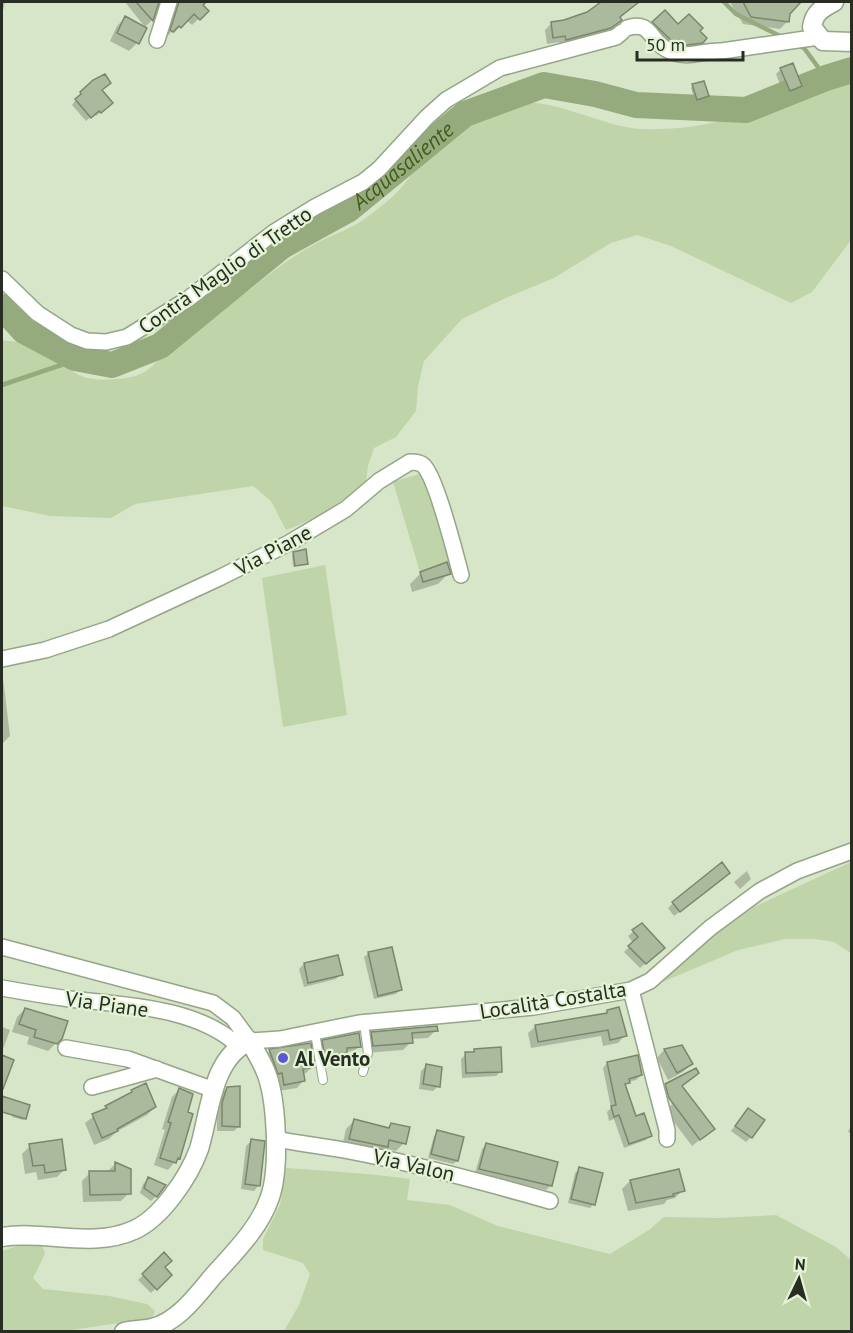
<svg xmlns="http://www.w3.org/2000/svg" width="853" height="1333" font-family="'PT Sans',sans-serif">
	<style>
		.green { fill: #bfd4a9 }
		.shadow { fill: #0003 }
		.lines { fill: none; stroke-linecap: round; stroke-linejoin: round }
		.stream { stroke: #96ab7d; stroke-width: 4.5 }
		.river { stroke: #96ab7d; stroke-width: 26 }
		.building { fill: #abb99c; stroke: #7a876c; stroke-width: 1.5 }
		.service-casing { stroke: #96a487; stroke-width: 10 }
		.minor-casing { stroke: #96a487; stroke-width: 18 }
		.tertiary-casing { stroke: #96a487; stroke-width: 21 }
		.service { stroke: #fff; stroke-width: 8 }
		.minor { stroke: #fff; stroke-width: 15 }
		.tertiary { stroke: #fff; stroke-width: 18 }
		.poi-dot { fill: #5a59d1; stroke: #e4f3d5; stroke-width: 2 }
		.labels { text-anchor: middle; dominant-baseline: central; stroke-width: 4.5; stroke-linejoin: round; paint-order: stroke }
		.street-label { font-size: 21px; fill: #272d22; stroke: #e4f3d5 }
		.poi-label { font-size: 21px; font-weight: bold; fill: #272d22; stroke: #e4f3d5; text-anchor: start }
		.water-label { font-size: 22px; font-style: italic; fill: #415c19; stroke: #e4f3d5 }
	</style>
	<rect width="100%" height="100%" fill="#d7e6c8"/>
	<!-- green -->
	<path class="green" d="M851 74V240L812 292 791 303 671 246 637 235 611 243 554 278 508 297 462 319 424 361 418 386 416 411 396 437 374 448 368 466 366 482C342 502 315 520 286 530L271 501 253 486 135 504 111 518 50 516 2 506V340C8 341 30 343 35 344 41 346 47 351 51 355 76 375 83 382 117 379 149 377 151 365 173 346 192 331 213 318 232 303 259 283 285 260 315 244 332 234 351 230 367 217 378 209 391 199 400 189 410 178 417 165 427 154 444 134 475 116 500 107 546 90 596 127 642 129 722 132 780 101 851 74Z
		M425 472 458 572 423 582 393 482Z
		M325 565 347 715 283 727 262 578Z
		M851 862V953L834 942 815 939H785L738 950 660 983 691 949 754 907Z
		M286 1168C327 1171 369 1173 410 1179L407 1200 450 1205 498 1226 610 1254 649 1230 664 1217 720 1218 776 1215 836 1247 851 1260V1331H284L299 1305 310 1274 303 1263 263 1250V1239L280 1205Z
		M27 1243 42 1244 45 1254 33 1278 43 1289 109 1296 147 1304 155 1311 152 1318 65 1331 2 1332V1251Z"/>
	<!-- shadow -->
	<path class="shadow" d="M2 2H5L2 15Z
		M125 2H158L151 21 145 27Z
		M169 2H204L206 3 203 7 207 11 192 25 186 20 174 33 172 31 166 38Z
		M600 2H638L618 17 613 26 603 34 559 46V42L547 44 545 30 551 24 564 22 588 14 602 3Z
		M730 2H793L795 6 789 13 788 21 780 29 743 24Z
		M665 12 678 26 698 31 705 38 696 47 671 48 648 28Z
		M125 18 137 43 129 51 110 41 117 26Z
		M781 69 801 86 796 91 784 95 776 74Z
		M693 86 707 96 695 101 691 88Z
		M100 91 106 108 96 116 94 114 86 121 72 105 81 93Z
		M294 553 307 563 293 567 292 555Z
		M421 573H449L438 584 412 592 410 584Z
		M2 670 10 736 2 744Z
		M747 871 751 879 740 889 734 882Z
		M723 878 674 916 668 908 673 903Z
		M641 925 658 953 640 968 624 952 633 943 628 936Z
		M369 953 400 990 396 994 374 999 364 957Z
		M304 964 341 974 336 979 304 987 299 969Z
		M25 1009 61 1038 48 1051 27 1044 29 1037 12 1032 17 1017Z
		M608 1011 625 1035 618 1043 603 1046 601 1036 531 1048 528 1033 536 1026 604 1015Z
		M2 1027 10 1030 2 1052Z
		M436 1030 428 1038 411 1039V1042L403 1050 365 1053 364 1041 372 1033Z
		M323 1042 360 1046 354 1051 346 1052 340 1058 322 1059 318 1047Z
		M681 1046 691 1064 683 1072 668 1080 657 1058 664 1050Z
		M475 1050 501 1071 496 1076 462 1078 461 1059 466 1054 472 1053Z
		M270 1051 313 1066 306 1073 302 1074 303 1081 297 1088 278 1091 263 1058Z
		M607 1063 641 1075 636 1080 628 1082 624 1087 635 1118 650 1135 646 1140 624 1148 614 1119 609 1121 607 1112 611 1108 603 1068Z
		M426 1066 438 1086 433 1091 419 1089 421 1071Z
		M146 1085 155 1107 147 1115 116 1132 109 1139 94 1145 85 1123 106 1107Z
		M666 1085 681 1087 713 1129 692 1146 662 1106 659 1093 664 1087 669 1106 672 1105Z
		M227 1088 239 1126 234 1131H217V1109L222 1093Z
		M179 1090 178 1158 168 1170 154 1165 165 1130 162 1129 172 1097Z
		M16 1105 25 1118 23 1120 12 1117Z
		M748 1110 751 1137 746 1142 731 1131Z
		M354 1121 387 1129 391 1125 404 1143 396 1151 384 1149 378 1154 342 1147 346 1129Z
		M852 1124V1134L848 1132Z
		M438 1132 463 1138 457 1161 453 1164 428 1158 434 1136Z
		M251 1141 259 1185 254 1191 241 1189 246 1146Z
		M486 1145 551 1185 546 1190 475 1173 482 1149Z
		M30 1146 65 1169 57 1177 38 1180 36 1172 25 1174 22 1154Z
		M115 1164 129 1193 121 1201 83 1202 82 1181 90 1173 107 1172Z
		M580 1169 594 1204 590 1208 568 1203 575 1173Z
		M148 1179 156 1196 151 1201 140 1193 143 1184Z
		M630 1181 683 1190 675 1198 667 1200 664 1204 628 1211 622 1189Z
		M164 1255 163 1268 170 1275 151 1293 138 1280Z"/>
	<g class="lines">
		<!-- stream -->
		<path class="stream" d="M724 2 736 14 782 37
			M798 45 804 48 826 78
			M2 385 79 359"/>
		<!-- river -->
		<path class="river" id="s1" d="M2 307 24 331 75 358 112 365 160 346 282 246 349 209 465 114 544 85 595 94 636 105 746 110 826 78 852 70"/>
	</g>
	<!-- building -->
	<path class="building" d="M136 2H159L153 21Z
		M179 2H206L203 5 209 11 200 20 194 14 181 28 179 26 173 32 170 30Z
		M601 2H639L620 17 622 20 611 28 566 40 565 36 553 38 551 22 564 20 587 12Z
		M743 2H801L790 14 789 22 751 17Z
		M665 10 678 24 689 14 703 28 700 31 707 38 703 43 687 45 671 40 652 22Z
		M125 16 147 28 139 44 117 33Z
		M793 63 802 86 790 91 780 68Z
		M105 74 111 83 102 90 113 103 101 113 99 111 91 118 75 99 81 94 80 92 93 80Z
		M704 81 709 96 697 100 692 84Z
		M306 549 308 564 295 566 293 552Z
		M447 562 451 574 423 582 420 572Z
		M722 862 730 873 680 912 672 902Z
		M642 923 665 948 646 964 628 946 638 937 632 930Z
		M392 947 402 990 378 996 368 952Z
		M338 955 343 975 308 983 304 963Z
		M619 1007 627 1036 610 1040 608 1030 538 1042 535 1025 607 1013V1010Z
		M25 1008 68 1021 62 1039 57 1044 34 1037 36 1030 19 1024Z
		M437 1026 438 1031 412 1033 413 1043 373 1046 371 1032Z
		M359 1033 361 1047 347 1048V1053L326 1055 325 1058 322 1040Z
		M311 1043 315 1067 303 1069 305 1081 284 1085 282 1073 278 1074 269 1049Z
		M682 1045 693 1064 677 1073 664 1049Z
		M501 1047 502 1072 466 1073 465 1052H474V1049Z
		M2 1055 14 1060 3 1089H2Z
		M638 1055 642 1075 629 1079 630 1083 625 1084 636 1116 644 1113 652 1136 629 1144 619 1115 614 1117 611 1106 616 1105 607 1062Z
		M426 1064 442 1067 440 1087 423 1084Z
		M696 1068 699 1073 682 1086 715 1129 700 1140 669 1098 665 1084Z
		M146 1083 156 1107 117 1129 118 1131 102 1138 92 1114 107 1108 105 1106 132 1092 131 1090Z
		M240 1086V1127L222 1126V1103L227 1087Z
		M179 1088 193 1094 188 1112 193 1114 180 1159 178 1158 176 1163 160 1158 171 1123 168 1122Z
		M2 1096 30 1105 26 1119 2 1112Z
		M748 1108 765 1120 752 1138 735 1126Z
		M354 1119 389 1128 391 1123 410 1127 406 1144 389 1140 388 1147 349 1139Z
		M437 1130 464 1137 458 1161 431 1154Z
		M62 1139 66 1170 45 1173 44 1165 33 1166 29 1144Z
		M251 1139 265 1141 260 1186 245 1184Z
		M486 1143 558 1162 552 1186 479 1169Z
		M115 1162 131 1169V1194L90 1195 89 1171H115Z
		M579 1167 603 1173 595 1205 571 1199Z
		M679 1169 685 1191 673 1194 674 1196 636 1203 630 1180Z
		M148 1177 166 1185 157 1197 144 1188Z
		M164 1252 172 1261 165 1267 172 1275 157 1290 142 1274Z"/>
	<g class="lines">
		<!-- service casing -->
		<g class="service-casing">
			<path id="service" d="M315 1033 323 1080
				M363 1072 368 1053 364 1023"/>
		</g>
		<!-- minor casing -->
		<g class="minor-casing">
			<path id="minor" d="M627 28C651 20 649 40 666 49 688 61 700 50 722 51L819 37
				M157 40 169 2
				M2 279 37 313 71 335 87 341 106 342 127 337 188 299 273 233 315 207 363 182 379 169 427 117 446 100 463 90 500 68 616 37 622 32
				M2 659 45 650 109 629 219 578 289 543 346 509 379 481 410 462C415 462 420 462 424 466 437 480 455 553 461 575
				M2 947 213 1003 233 1018 250 1041 280 1039 359 1023 534 1007 631 990 650 981 710 928 760 891 797 871 852 851
				M2 988C24 992 47 996 70 999 125 1005 198 1007 240 1047
				M631 990 667 1130V1139
				M66 1048 128 1059 214 1090
				M92 1087 157 1069
				M276 1139C300 1144 324 1146 349 1151 417 1164 483 1182 550 1201"/>
		</g>
		<!-- tertiary casing -->
		<g class="tertiary-casing">
			<path id="tertiary" d="M834 2C822 8 814 13 812 27L823 41 852 42
				M2 1237C45 1230 92 1249 134 1230 161 1218 189 1177 199 1149 210 1114 211 1058 250 1041 255 1051 261 1060 265 1070 277 1097 280 1168 270 1197 260 1227 235 1252 214 1275 198 1294 178 1322 152 1328 143 1330 133 1330 124 1332"/>
		</g>
		<!-- service -->
		<use href="#service" class="service"/>
		<!-- minor -->
		<use href="#minor" class="minor"/>
		<!-- tertiary -->
		<use href="#tertiary" class="tertiary"/>
	</g>
	<!-- markers -->
	<circle class="poi-dot" cx="283" cy="1058" r="6"/>
	<g class="labels">
		<!-- street labels -->
		<g class="street-label">
			<text transform="translate(225 270) rotate(-35)">Contrà Maglio di Tretto</text>
			<text transform="translate(273 550) rotate(-28)">Via Piane</text>
			<text transform="translate(553 1000) rotate(-9)">Località Costalta</text>
			<text transform="translate(107 1004) rotate(8)">Via Piane</text>
			<text transform="translate(414 1165) rotate(13)">Via Valon</text>
		</g>
		<!-- poi labels -->
		<g class="poi-label">
			<text x="295" y="1058">Al Vento</text>
		</g>
		<!-- water labels -->
		<g class="water-label">
			<text stroke="none"><textPath href="#s1" startOffset="483">Acquasaliente</textPath></text>
		</g>
	</g>
	<!-- border -->
	<rect width="853" height="1333" fill="none" stroke="#272d22" stroke-width="6"/>
	<!-- north arrow -->
	<g transform="translate(799 1279) rotate(5)" stroke="#e4f3d5" stroke-width="4.5" paint-order="stroke">
	<path d="M0-4.5L10 22L0 15L-10 22Z" fill="#272d22"/>
	<text y="-9" font-size="16" font-weight="bold" text-anchor="middle" fill="#272d22">N</text>
	</g>
	<!-- scale -->
	<path d="M637 51v9h106v-9" fill="none" stroke="#272d22" stroke-width="3"/>
	<text x="646" y="51" font-size="18" fill="#272d22" stroke="#e4f3d5" stroke-width="4.5" paint-order="stroke">50 m</text>
</svg>
